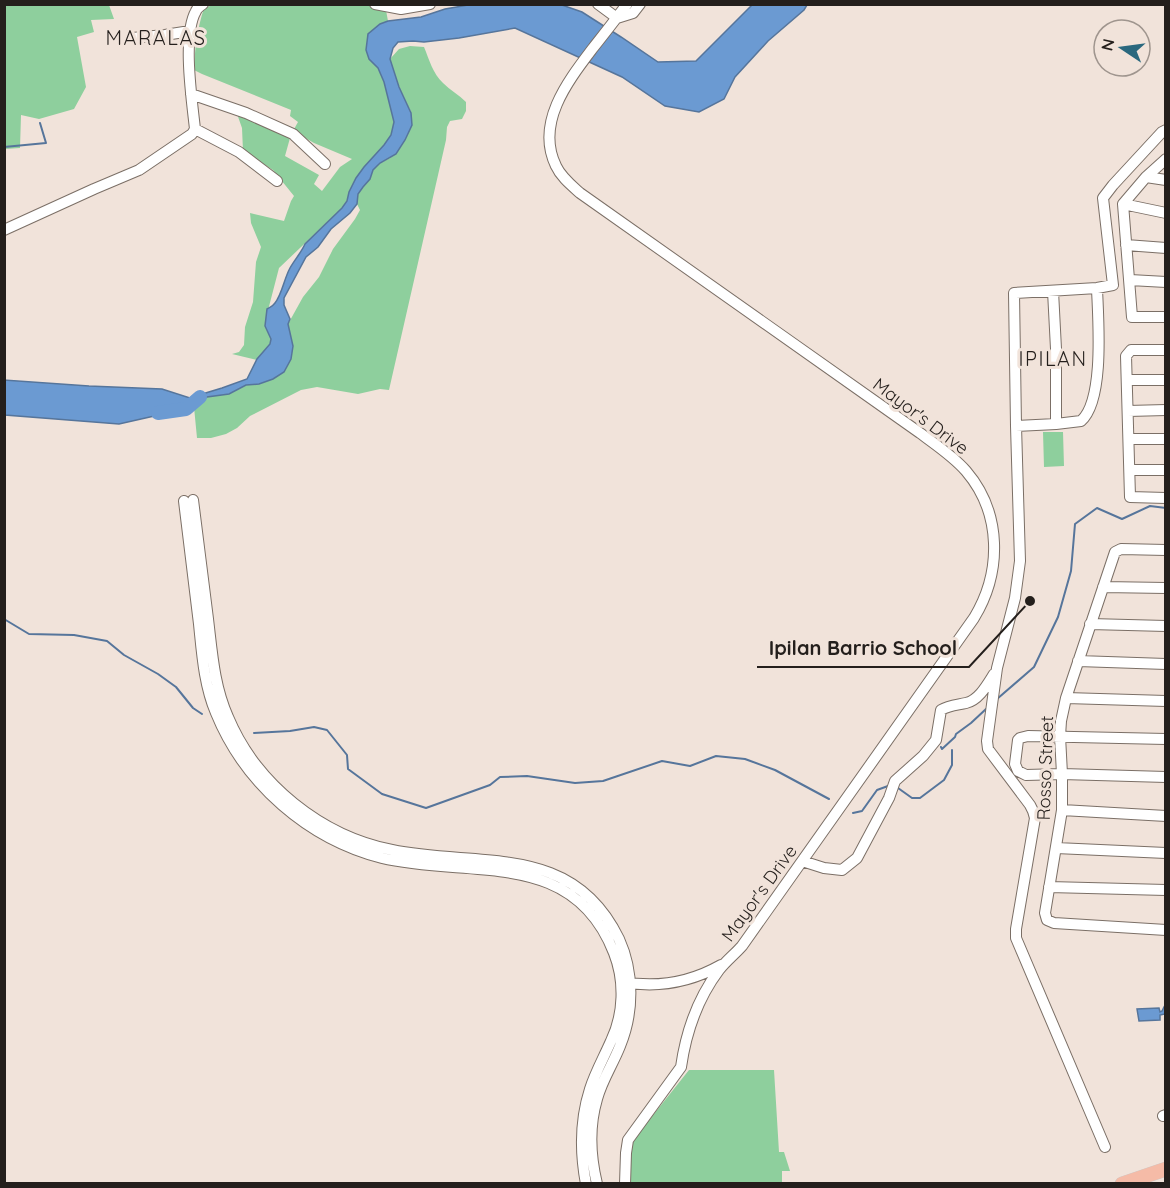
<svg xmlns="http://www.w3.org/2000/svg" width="1170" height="1188" font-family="Quicksand,sans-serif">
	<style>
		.green { fill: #8ecf9d }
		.water { fill: #6b9ad2; stroke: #56759b; stroke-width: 1.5 }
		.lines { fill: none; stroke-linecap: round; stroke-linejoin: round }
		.stream { stroke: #56759b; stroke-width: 2 }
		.river { stroke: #6b9ad2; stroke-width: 14 }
		.minor-casing { stroke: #7b6f66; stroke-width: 12 }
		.major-casing { stroke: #cac9c9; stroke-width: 15 }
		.minor { stroke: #fff; stroke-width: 10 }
		.major { stroke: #f5bba7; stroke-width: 14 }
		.labels { text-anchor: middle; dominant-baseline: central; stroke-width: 6; stroke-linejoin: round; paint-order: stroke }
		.street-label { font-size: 18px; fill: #241f1c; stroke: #f1e3da }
		.neighbourhood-label { font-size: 20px; letter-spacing: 1.5px; fill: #241f1c; stroke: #f1e3da }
		.leader { fill: none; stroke: #241f1c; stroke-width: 2 }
		.callout-dot { fill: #241f1c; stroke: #f1e3da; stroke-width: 2 }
		.callout-label { font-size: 20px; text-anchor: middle; font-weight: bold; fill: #241f1c; stroke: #f1e3da; stroke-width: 6; stroke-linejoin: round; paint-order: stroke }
	</style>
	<rect width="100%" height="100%" fill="#f1e3da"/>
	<!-- green -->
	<path class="green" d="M4 5H109L114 19 91 20 94 32 77 37 86 87 74 109 39 119 21 115 20 148 5 149Z
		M213 5H385L388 21 380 24 369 59 378 68 384 82 394 122 391 135 384 145 364 167 356 178 349 192 347 201 342 208 279 268 266 318 265 326 271 339 270 344 257 360 232 354 239 352 244 345 245 327 253 302 256 262 261 247 251 223 250 213 284 221 291 201 294 196 273 170 243 151 242 128 236 111 290 138 285 156 319 175 314 184 322 191 340 167 352 159 314 143 293 131 298 122 290 116 291 110 202 74 194 70C195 47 197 30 204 8Z
		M410 46 424 47C429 59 433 74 443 83 450 90 459 95 466 102V111L462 119 450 121 447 127 446 140 389 390 380 389 358 394 317 387 301 390 250 416 237 428 226 434 211 438H197L194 407 207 397 238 389 246 385 259 384 284 371 291 359 293 346 288 324 303 297 319 277 333 249 355 219 360 210 357 204 358 194 363 187 370 179 373 170 380 163 390 158 411 112 399 87 390 59 399 49Z
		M1043 432H1063L1064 466 1044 467Z
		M689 1070H774L779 1152H784L790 1171H782V1183H631L630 1144Z"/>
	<!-- water -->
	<path class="water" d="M468 5H562L582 12 621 37 658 62 696 61 752 5H807L804 10 768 41 735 77 724 99 699 112 665 106 622 77 515 28 459 38 424 42 413 41 398 42 393 48 390 59 399 87 411 113 412 125 405 140 396 154 380 163 373 170 370 179 363 187 358 194 357 204 350 213 331 229 318 247 306 257 284 298V305L290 319 288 324 293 346 291 359 284 372 273 379 259 384 246 385 229 394 207 397 194 407 119 424 5 415 4 380 89 386 162 389 193 399 199 395 222 388 247 379 257 359 270 344 271 339 265 326 267 309C272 306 272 307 275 303 282 294 284 279 290 268 295 259 301 253 305 244L342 208 347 201 349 192 356 178 364 167 384 145 391 135 394 122 384 82 378 68 369 59 366 50 368 34 380 24 388 21 421 17 445 9Z
		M1164 1007 1165 1008V1014L1160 1015V1020L1139 1021 1137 1009 1159 1008 1160 1012 1162 1011Z"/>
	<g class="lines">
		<!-- stream -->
		<path class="stream" d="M4 147 46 143 40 123
			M4 619 29 634 74 635 107 641 124 655 158 674 176 687 193 708 202 714
			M997 699 1034 667 1058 617 1071 571 1075 524 1097 508 1122 519 1150 506 1166 508
			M254 733 290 731 314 727 327 730 347 755 348 769 382 794 426 808 490 785 500 777 527 776 575 783 603 781 662 761 690 766 716 756 745 759 775 770 829 799
			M941 747 942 749 955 737 956 734 971 723 986 709
			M898 788 912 798H920L944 780 952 765V750
			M853 813 862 811 877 790 888 786"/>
		<!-- river -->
		<path class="river" d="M158 413 186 409 200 397"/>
		<!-- minor casing -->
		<g class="minor-casing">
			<path id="minor" d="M375 4 401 9 430 4
				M598 4 617 18
				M617 18 633 13 640 4
				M132 38 165 35 190 31
				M191 94 246 113 293 134 325 164
				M195 129 239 152 277 181
				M1166 159 1146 177 1123 204 1132 317H1166
				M1146 177 1166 180
				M1123 204 1166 213
				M4 230 94 189 139 170 192 134 195 129C192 101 182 35 196 11 197 8 200 6 203 4
				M1126 245 1166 248
				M1130 280 1166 282
				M1053 291 1056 349V424
				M1166 350H1131L1126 356 1130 497 1166 498
				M1127 380H1166
				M1128 411 1166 410
				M1016 426 1056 424 1081 421C1105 400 1098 318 1097 288
				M1129 439H1166
				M1130 470H1166
				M193 500C198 540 203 579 208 619 212 652 214 686 228 717 256 784 321 836 392 850 478 868 572 841 619 939 634 972 634 1012 620 1046 613 1064 602 1080 597 1099 589 1126 590 1155 597 1184
				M184 501C189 542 194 583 199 624 202 653 204 685 216 713 245 784 308 839 382 858 469 879 573 847 614 953 625 981 624 1014 611 1041 604 1057 595 1073 590 1089 580 1120 580 1152 586 1184
				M1166 550 1121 549 1115 552 1066 698 1061 721 1060 736 1062 774V810L1045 913 1047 920 1054 923 1166 930
				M1103 587 1166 588
				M1090 624 1166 626
				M1078 661 1166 664
				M1066 698 1166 701
				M1166 739 1028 736 1020 738 1018 740 1015 764 1018 771 1026 775 1062 774 1166 777
				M1062 810 1166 816
				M1056 848 1166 853
				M802 861 824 868 842 870 857 858 889 798 895 781 923 756 936 740 941 710C949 705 957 705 966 703 979 700 987 685 994 674
				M1049 887 1166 890
				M623 982C657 988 691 982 721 965
				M1163 1116 1166 1115
				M1105 1147 1016 938V929L1035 818 1033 811 1030 805 988 749 987 741 997 668 1015 598 1020 561 1016 426 1014 293 1097 288 1113 285 1103 198 1113 185 1162 132 1166 130
				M625 1184 626 1153 628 1140 681 1067C686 1032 698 998 719 970 726 961 735 954 742 946L974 618C1002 572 1002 513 966 471 953 456 936 445 920 433L580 193C571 185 561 177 556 166 535 123 568 81 593 48 604 34 616 19 627 4"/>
		</g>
		<!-- major casing -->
		<g class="major-casing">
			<path id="major" d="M1122 1184 1166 1169"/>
		</g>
		<!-- minor -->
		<use href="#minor" class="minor"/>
		<!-- major -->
		<use href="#major" class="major"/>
	</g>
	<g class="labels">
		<!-- street labels -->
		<g class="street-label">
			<text transform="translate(921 416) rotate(37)">Mayor's Drive</text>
			<text transform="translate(1045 768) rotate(-88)">Rosso Street</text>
			<text transform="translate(759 893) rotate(-54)">Mayor's Drive</text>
		</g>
		<!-- neighbourhood labels -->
		<g class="neighbourhood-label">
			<text x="156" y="37">MARALAS</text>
			<text x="1053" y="358">IPILAN</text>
		</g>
	</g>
	<!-- callouts -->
	<path class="leader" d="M1030 601L969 667H757"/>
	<circle class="callout-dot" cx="1030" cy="601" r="6"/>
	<g class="callout-label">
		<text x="863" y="655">Ipilan Barrio School</text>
	</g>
	<!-- border -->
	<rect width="1170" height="1188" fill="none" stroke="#241f1c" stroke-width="12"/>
	<!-- north arrow -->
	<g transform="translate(1122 48) rotate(283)"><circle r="28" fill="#f1e3da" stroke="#9f958e" stroke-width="1.5"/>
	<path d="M0-4.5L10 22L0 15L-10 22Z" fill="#2a687e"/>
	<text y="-9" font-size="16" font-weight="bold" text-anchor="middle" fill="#241f1c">N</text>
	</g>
</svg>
